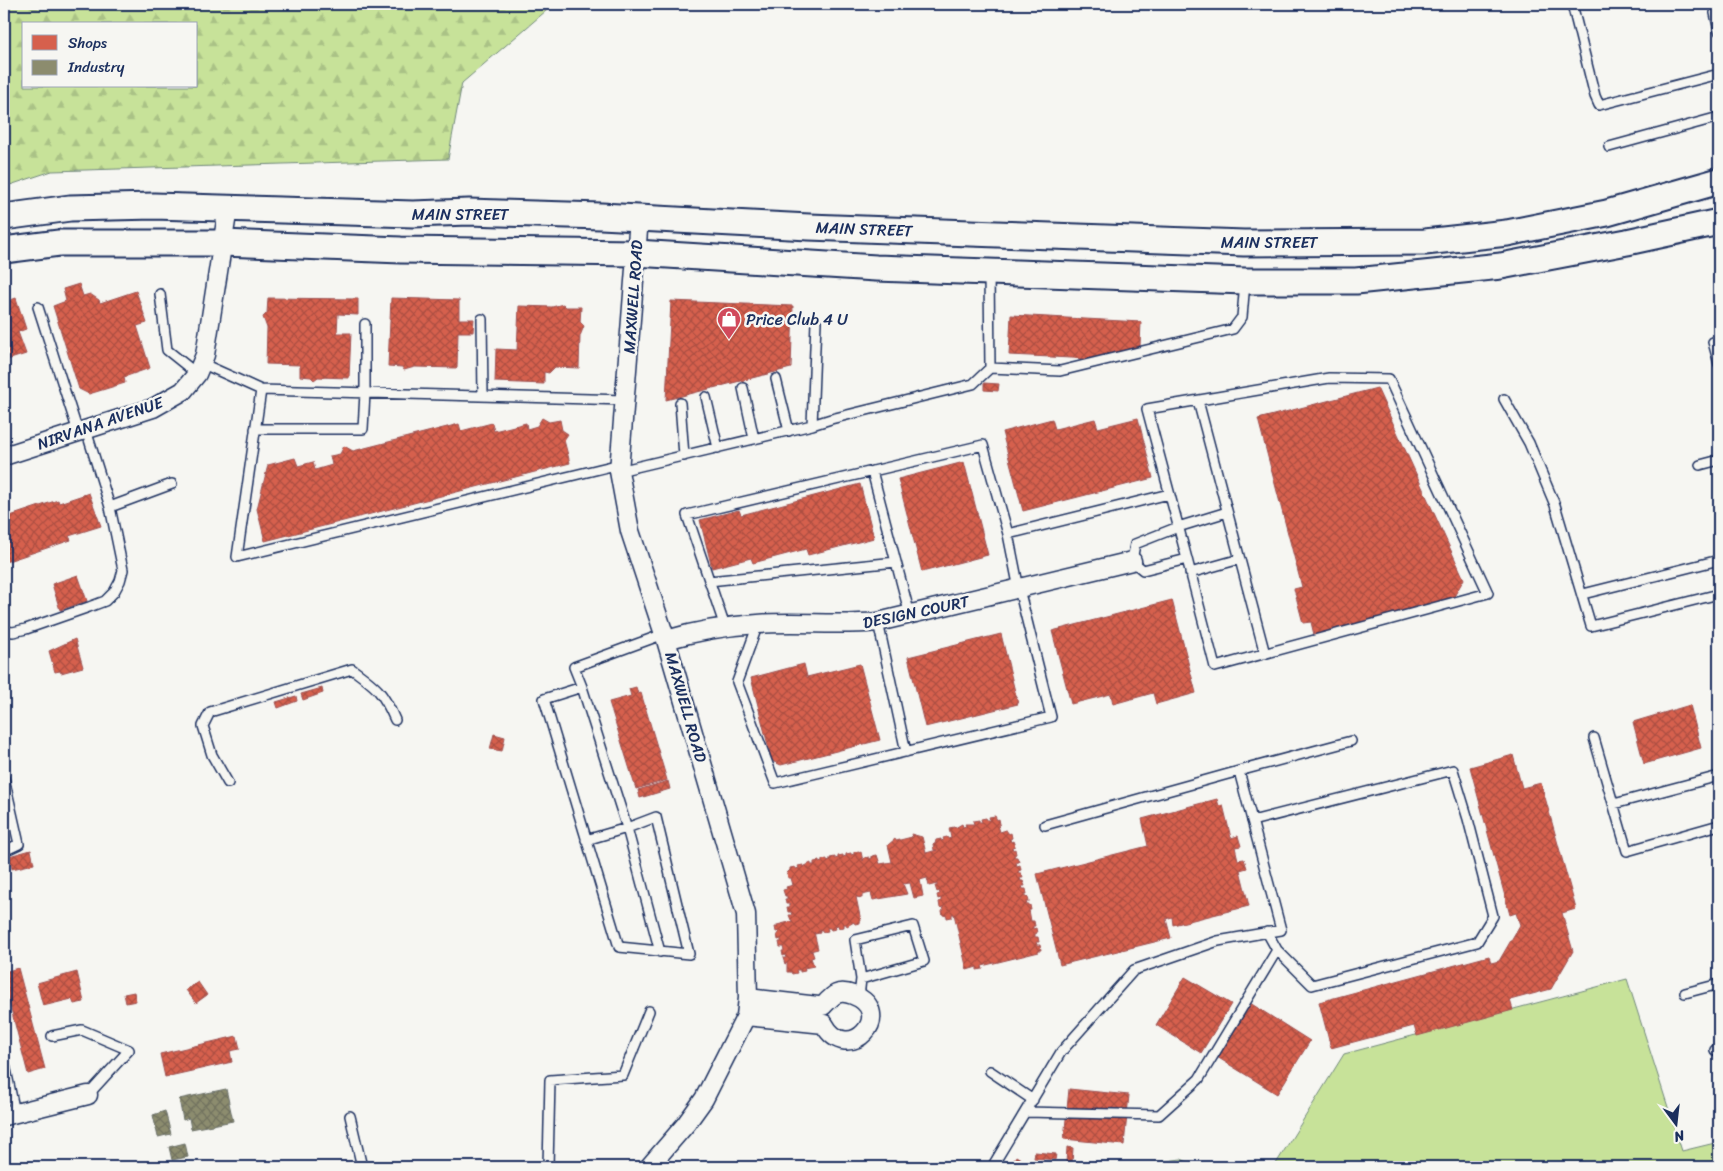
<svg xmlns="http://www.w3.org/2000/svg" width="1723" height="1171" font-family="Sriracha,sans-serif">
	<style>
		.green { fill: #c7e299; stroke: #71887c }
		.forest { fill: url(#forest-firs); stroke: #71887c; fill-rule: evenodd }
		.shops { fill: url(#shops-cross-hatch); stroke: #9e5152 }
		.industry { fill: url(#industry-cross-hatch); stroke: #6a7069 }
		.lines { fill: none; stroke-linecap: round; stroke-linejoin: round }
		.lane-casing { stroke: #1b2f5e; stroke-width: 12 }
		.street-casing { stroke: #1b2f5e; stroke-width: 21 }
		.secondary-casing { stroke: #1b2f5e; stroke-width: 29 }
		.lane { stroke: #f6f6f2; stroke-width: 9 }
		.street { stroke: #f6f6f2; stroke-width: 18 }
		.secondary { stroke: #f6f6f2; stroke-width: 25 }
		.labels { text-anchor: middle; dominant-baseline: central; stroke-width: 5; stroke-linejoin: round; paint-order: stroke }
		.street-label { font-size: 16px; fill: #1b2f5e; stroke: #f6f6f2 }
		.poi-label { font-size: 16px; fill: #1b2f5e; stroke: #f6f6f2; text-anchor: start }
	</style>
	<defs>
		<pattern id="forest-firs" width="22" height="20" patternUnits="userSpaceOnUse" patternTransform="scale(1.25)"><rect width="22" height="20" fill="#c7e299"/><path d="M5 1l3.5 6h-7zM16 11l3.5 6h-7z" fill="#aac286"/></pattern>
		<pattern id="shops-cross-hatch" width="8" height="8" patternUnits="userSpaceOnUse" patternTransform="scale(1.25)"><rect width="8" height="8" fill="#d6604d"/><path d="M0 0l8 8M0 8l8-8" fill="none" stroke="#ad5043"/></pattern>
		<pattern id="industry-cross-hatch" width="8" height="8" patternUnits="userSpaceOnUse" patternTransform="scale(1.25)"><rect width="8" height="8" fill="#8c8c6e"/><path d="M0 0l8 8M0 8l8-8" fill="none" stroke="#72735e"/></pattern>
	</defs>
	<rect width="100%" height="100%" fill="#f6f6f2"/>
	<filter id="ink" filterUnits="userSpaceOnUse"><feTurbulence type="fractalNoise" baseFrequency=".02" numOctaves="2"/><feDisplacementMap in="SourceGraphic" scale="10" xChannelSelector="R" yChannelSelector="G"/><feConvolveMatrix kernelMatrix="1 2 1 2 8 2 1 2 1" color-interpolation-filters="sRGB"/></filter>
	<g filter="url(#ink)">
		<!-- green -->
		<path class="green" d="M1627 979 1682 1151 1719 1142V1167H1274L1344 1054Z
			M1181 1159 1199 1167H1123Z"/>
		<!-- forest -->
		<path class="forest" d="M4 4H554L462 83 448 159 52 171 4 187ZM24 24H196V86H24Z"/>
		<!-- shops -->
		<path class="shops" d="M79 284 83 296 90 294 99 300 100 303 136 291 147 323 137 326 150 368 124 377 125 383 89 394 79 389 53 306 66 301 63 289Z
			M7 298 8 301 16 298 26 329 18 332 26 354 4 361V299Z
			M268 298 358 299V315L338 314 337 333H351L349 378 318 377 314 380 311 377 300 376V365L266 364 267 328 263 317 267 313Z
			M391 298 459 300V319H474L473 332H458L457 368 415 367 404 370 402 367 388 366Z
			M671 301 793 306 791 368 666 400Z
			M563 304 566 307H581L580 322 584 326 580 336 579 368 555 367 549 373 544 372V384L495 382 496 349 517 350 519 306 552 307Z
			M1011 315 1141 322 1140 346 1092 359 1009 355Z
			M984 383 999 384 998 391 984 390Z
			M1377 388 1464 579 1452 600 1314 635 1311 622 1303 623 1294 589 1302 587 1258 419Z
			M542 418 549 422 560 420 562 430 568 434 564 440 570 463 265 541 257 509 268 465 295 458 298 466 313 462 315 470 332 465 330 456 340 454 344 446 353 451 459 424 461 431 492 423 494 431 526 423 527 429 537 426Z
			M1138 418 1153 478 1023 511 1002 432 1052 419 1055 429 1095 419 1098 428Z
			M964 462 988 555 922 572 898 479Z
			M860 484 874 538 808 555 806 549 753 563 751 558 712 568 700 520 739 510 741 515Z
			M89 493 101 526 69 536 71 540 5 562 4 518 58 500 59 503Z
			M78 575 87 601 60 610 52 584Z
			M1172 600 1196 693 1156 704 1153 693 1113 704 1111 694 1071 704 1052 631Z
			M1001 634 1018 704 925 727 908 657Z
			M75 639 83 667 61 673 60 671 55 672 49 651Z
			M804 664 807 677 860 664 880 740 781 765 772 761 751 678Z
			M636 687 638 694 641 693 667 780 636 789 609 702 631 696 629 689Z
			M322 688 323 693 303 700 301 694Z
			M296 696 297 701 278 708 276 702Z
			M1690 705 1701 748 1644 764 1633 722Z
			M494 734 505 737 502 751 490 749Z
			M1513 755 1522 788 1541 783 1576 909 1562 913 1573 951 1551 989 1510 1000 1513 1010 1417 1036 1414 1026 1331 1048 1319 1002 1489 956 1491 963 1499 961 1520 925 1516 913 1510 915 1470 767Z
			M668 781 670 789 640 798 638 790Z
			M1217 799 1219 806 1223 805 1231 838 1238 836 1241 846 1235 847 1238 860 1244 859 1247 868 1240 870 1249 906 1173 925 1172 917 1166 919 1171 938 1060 965 1037 874 1148 846 1142 819Z
			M995 816 997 820 999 819 1000 824 998 825 1000 832 1006 830 1009 834 1011 833 1012 838 1010 839 1011 842 1013 841 1015 846 1012 847 1013 850 1015 849 1016 854 1014 855 1015 857H1017L1019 862H1016L1017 866 1020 865 1021 870 1018 871 1019 873H1021L1023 878H1020L1021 881H1023L1025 886H1022L1023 889H1026L1027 894H1024L1025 897H1028L1029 902H1026L1027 905H1030L1031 910H1029L1031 921H1034L1035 926H1033V929L1036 928 1037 933 1035 934V937H1038L1039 942H1036L1037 945H1040L1041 950H1039V952L982 966 983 969 977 970V967L967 970 954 914H952V917L947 918V916L943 915 942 911 944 910 943 907 940 908 939 902 941 901V898L938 899 937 895 940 894 939 891 937 892 935 886H937V884L929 886 927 878 920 880 923 896 914 898 910 883 903 884 907 894 873 900 871 893 862 895V898L856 897 861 921H860V923L855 924 854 922 847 926 846 924H844V927L839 928 838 925 835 926 836 929 831 930 830 928H827L828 931 823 932 822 930H819L820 933 815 934 814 932 818 949 810 951H812L814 957 811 958 814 966 804 968 805 971 800 972V970H796L797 973 792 974 791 972H787V963L785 964 783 958H786L785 955 783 956 782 951H784L783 947H780L779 942H781V939L778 940 777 934H779V931L776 932 775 927H778L777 925 793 921 791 920 789 915H792L791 912H788L787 907H790L789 904H786L785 899H787V896H785L783 890 787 889 786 887 793 885 791 878H788L787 873 790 870V868L795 867 796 869 799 868 798 866 803 865V867L811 863V865H814V862L819 861V863L822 862V860L827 859V861L830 860V858L835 857V859L838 858V856L843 855V857L846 856V854L851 853V855L854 854V852L859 851V853L861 852 863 861 864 858 869 857 870 859 872 858V856L877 855 880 864 892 862 888 845 895 839 896 841 912 837 911 834 922 837 926 853 937 850H934L933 844H935L936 840 941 839V841L944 840 943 838 947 837 948 839 951 838 949 828 954 827 955 828 962 824 963 827 966 826 965 824H974L973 821 979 820V822H982L981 819 986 818 987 820H990L989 817Z
			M4 821 8 838 4 839Z
			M31 850 34 864 12 869 9 856Z
			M18 968 45 1069 28 1074 4 982V972Z
			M77 972 84 1002 74 1004 72 999 43 1006 37 983Z
			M1185 977 1231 1004 1201 1053 1156 1025Z
			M198 982 207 995 196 1003 186 990Z
			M134 992 136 1001 126 1003 124 994Z
			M1250 1003 1310 1041 1277 1094 1217 1057Z
			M237 1036 240 1049 230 1051 232 1062 165 1077 160 1054Z
			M1069 1089 1129 1095 1124 1145 1064 1139Z
			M1067 1147 1073 1148 1072 1164 1066 1163Z
			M1035 1152 1056 1154 1055 1160 1034 1158Z
			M1016 1156 1024 1161 1021 1166 1013 1162Z"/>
		<!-- industry -->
		<path class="industry" d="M226 1089 233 1121 191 1129 189 1118 183 1120 179 1099Z
			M165 1111 171 1134 158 1137 153 1115Z
			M185 1143 188 1157 172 1160 169 1147Z"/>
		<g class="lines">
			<!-- lane casing -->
			<g class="lane-casing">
				<path id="lane" d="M1572 4 1595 96 1599 105 1719 74
					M1719 6 1715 13 1719 31
					M1609 147 1719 117
					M989 274 990 368 1060 371 1233 329 1242 317 1245 282
					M160 294 167 350 197 374
					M38 307 78 432
					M482 319 483 396
					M1713 342 1719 364
					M201 363 261 390 625 400
					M776 379 789 431
					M743 388 754 439
					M261 390 237 557 620 464
					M706 397 718 448
					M1504 399 1529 443 1555 505 1591 626 1719 594
					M1198 401 1265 654
					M680 403 684 456
					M812 425 831 419 973 384 990 368
					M255 429H363L365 393V324
					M86 430 110 507 172 484
					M1700 465 1719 460
					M619 471 812 425 816 322
					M872 471 896 562
					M1187 559 1147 409 1329 378 1389 379 1488 593 1215 667 1187 559 1143 570 1132 561 1135 544 1178 527 1227 512
					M1190 573 1240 559
					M709 581 896 562 910 615
					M1583 594 1719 560
					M878 622 906 752
					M758 624 737 682 775 783 1051 717 1019 589 1008 534
					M725 627 687 515 983 445 1008 534 1169 494
					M4 631 13 632 26 629 89 607 105 601 114 592 120 581 123 570 110 507
					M582 687 627 828 656 817 689 954 619 947 544 699 582 687 574 667 664 634
					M1594 738 1627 851 1719 825
					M1239 771 1351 741
					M4 778 19 844 4 851
					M228 783 212 755 203 726 210 712 352 669C377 687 383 692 395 720
					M1614 804 1719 776
					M1252 821 1453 770 1468 819 1493 916 1477 942 1312 985 1277 950 1267 932
					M586 840 627 828 660 952
					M1685 993 1719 984
					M859 997 861 979 855 940 913 926 924 961 861 979
					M52 1036 82 1030 129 1050 88 1095
					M1715 1050 1719 1049
					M4 1060 15 1113
					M990 1071 1033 1100
					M1026 1112 1159 1115 1199 1079 1277 950
					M350 1116 362 1167
					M548 1167 550 1080 623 1075 649 1011
					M992 1167 1061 1052 1134 970 1218 941 1281 930 1239 771 1045 825"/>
			</g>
			<!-- street casing -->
			<g class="street-casing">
				<path id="street" d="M639 218 619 471 630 531 666 640 746 914 748 998 746 1016 704 1099 686 1124 649 1167
					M4 456 153 408 183 391 197 374 205 355 228 208
					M666 640C696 631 726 626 758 624 798 621 838 626 878 622L1132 561
					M746 1016 824 1024C848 1068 898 1012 853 995 838 989 833 995 823 1006H818L748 998
					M4 1116 88 1095"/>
			</g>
			<!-- secondary casing -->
			<g class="secondary-casing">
				<path id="secondary" d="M4 217 70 208 154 206 413 214 469 212 601 216 809 227 1244 243 1425 242 1507 233 1607 213 1719 181
					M4 250 59 243H222L401 250 636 253 876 268 1245 281H1356L1501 266 1627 242 1719 222"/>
			</g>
			<!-- lane -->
			<use href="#lane" class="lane"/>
			<!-- street -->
			<use href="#street" class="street"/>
			<!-- secondary -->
			<use href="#secondary" class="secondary"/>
		</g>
	</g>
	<!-- icons -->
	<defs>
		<g id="shop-pin" transform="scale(1.25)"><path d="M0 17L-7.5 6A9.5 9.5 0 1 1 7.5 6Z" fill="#d1495b" stroke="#f6f6f2"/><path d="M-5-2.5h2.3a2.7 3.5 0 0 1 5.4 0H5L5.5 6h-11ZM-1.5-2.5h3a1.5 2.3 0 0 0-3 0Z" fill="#fff"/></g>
	</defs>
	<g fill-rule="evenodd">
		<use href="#shop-pin" x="729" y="319"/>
	</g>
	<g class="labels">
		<!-- street labels -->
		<g class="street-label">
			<text x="460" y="214">MAIN STREET</text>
			<text transform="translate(864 229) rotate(2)">MAIN STREET</text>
			<text x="1269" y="242">MAIN STREET</text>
			<text transform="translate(633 297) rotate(-86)">MAXWELL ROAD</text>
			<text transform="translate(100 423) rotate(-19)">NIRVANA AVENUE</text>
			<text transform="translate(916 612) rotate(-12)">DESIGN COURT</text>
			<text transform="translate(686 707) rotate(74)">MAXWELL ROAD</text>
		</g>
		<!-- poi labels -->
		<g class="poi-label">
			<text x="746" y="319">Price Club 4 U</text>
		</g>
	</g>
	<!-- margin -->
	<rect width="1723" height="1171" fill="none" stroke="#f6f6f2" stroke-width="20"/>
	<rect x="10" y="10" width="1703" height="1151" fill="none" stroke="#1b2f5e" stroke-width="2" filter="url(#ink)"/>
	<!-- legend -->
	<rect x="22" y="22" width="175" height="65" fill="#f6f6f2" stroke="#9ea6b7"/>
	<rect x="32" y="35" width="25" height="15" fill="#d6604d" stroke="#9ea6b7"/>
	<text x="68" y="48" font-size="15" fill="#1b2f5e">Shops</text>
	<rect x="32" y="60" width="25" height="15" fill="#8c8c6e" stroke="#9ea6b7"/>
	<text x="68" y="72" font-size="15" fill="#1b2f5e">Industry</text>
	<!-- north arrow -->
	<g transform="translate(1676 1124) rotate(165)" stroke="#f6f6f2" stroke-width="4" paint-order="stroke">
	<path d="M0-4L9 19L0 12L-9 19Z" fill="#1b2f5e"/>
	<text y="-8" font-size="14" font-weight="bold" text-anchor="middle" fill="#1b2f5e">N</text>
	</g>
</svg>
